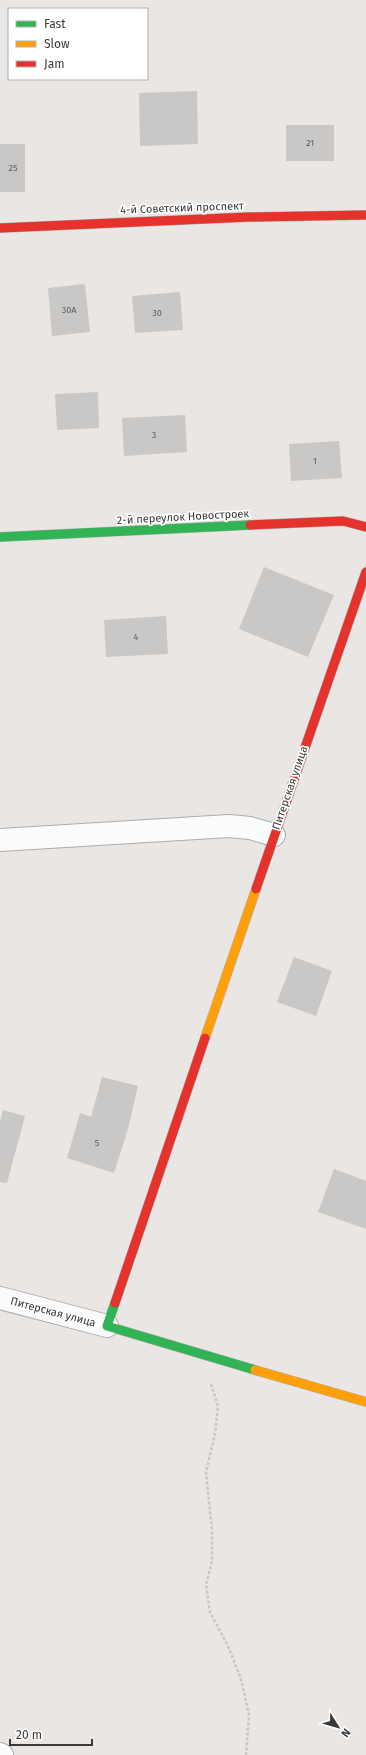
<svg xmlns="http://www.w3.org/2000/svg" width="366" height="1755" font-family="'Fira Sans',sans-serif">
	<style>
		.building { fill: #cac8c6 }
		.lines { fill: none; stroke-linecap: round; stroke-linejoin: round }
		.street-casing { stroke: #aeacab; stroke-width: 24 }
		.fast-casing { stroke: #aeacab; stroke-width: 10 }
		.slow-casing { stroke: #aeacab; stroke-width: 10 }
		.jam-casing { stroke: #aeacab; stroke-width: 10 }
		.path { stroke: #c8c7c7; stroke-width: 2.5; stroke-dasharray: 3 2; stroke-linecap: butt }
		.street { stroke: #fcfbfb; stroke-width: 22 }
		.fast { stroke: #30b455; stroke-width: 9 }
		.slow { stroke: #ff9f0a; stroke-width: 9 }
		.jam { stroke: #e5322d; stroke-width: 9 }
		.labels { text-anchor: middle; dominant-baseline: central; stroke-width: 3.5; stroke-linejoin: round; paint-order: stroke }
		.number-label { font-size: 9px; fill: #5f5d5c }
		.street-label { font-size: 11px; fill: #3b3938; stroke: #fff }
	</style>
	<rect width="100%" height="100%" fill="#e9e6e4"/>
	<!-- building -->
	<path class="building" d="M197 91 198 144 140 146 139 93Z
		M286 125H334V161H286Z
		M0 144H25V192H0Z
		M85 284 90 332 52 336 48 288Z
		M180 292 183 330 135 333 132 296Z
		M98 392 99 428 57 430 55 394Z
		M185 415 187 452 124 456 122 418Z
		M339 441 342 478 291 481 289 444Z
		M264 567 334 595 308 657 239 629Z
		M166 616 168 654 106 657 104 620Z
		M294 957 332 971 316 1016 277 1002Z
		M102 1077 138 1086 128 1129 114 1173 67 1158 80 1113 91 1117Z
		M3 1110 25 1116 7 1183 0 1182V1122Z
		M334 1169 366 1181V1229L318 1212Z"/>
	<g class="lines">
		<!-- street casing -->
		<g class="street-casing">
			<path id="street" d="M0 840 229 826 250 828 274 835
				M0 1298 107 1326
				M0 1754 2 1755"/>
		</g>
		<!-- fast casing -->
		<g class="fast-casing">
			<path id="fast" d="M0 537 250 525
				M115 1303 107 1326 255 1370"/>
		</g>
		<!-- slow casing -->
		<g class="slow-casing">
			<path id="slow" d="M205 1038 256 889
				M255 1370 366 1402"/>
		</g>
		<!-- jam casing -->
		<g class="jam-casing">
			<path id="jam" d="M0 228 249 217 366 215
				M250 525 343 521 366 527
				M256 889 366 572
				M115 1303 205 1038"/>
		</g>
		<!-- path -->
		<path class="path" d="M211 1384 218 1406 215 1434 206 1472 212 1530V1561L206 1585 210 1612 228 1646 241 1679 249 1715 246 1755"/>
		<!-- street -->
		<use href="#street" class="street"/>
		<!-- fast -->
		<use href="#fast" class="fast"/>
		<!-- slow -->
		<use href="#slow" class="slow"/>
		<!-- jam -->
		<use href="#jam" class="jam"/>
	</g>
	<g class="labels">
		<!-- number labels -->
		<g class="number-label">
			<text x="310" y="143">21</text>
			<text x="13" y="168">25</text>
			<text x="69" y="310">30А</text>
			<text x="157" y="313">30</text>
			<text x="154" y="435">3</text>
			<text x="315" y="461">1</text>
			<text x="136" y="637">4</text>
			<text x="97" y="1143">5</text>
		</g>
		<!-- street labels -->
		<g class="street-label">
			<text transform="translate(182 208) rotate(-2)">4-й Советский проспект</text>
			<text transform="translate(183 517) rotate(-3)">2-й переулок Новостроек</text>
			<text transform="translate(290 788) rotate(-71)">Питерская улица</text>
			<text transform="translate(53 1312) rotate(15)">Питерская улица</text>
		</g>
	</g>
	<!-- legend -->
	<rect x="8" y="8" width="140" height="72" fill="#ffffff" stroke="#b1b0af"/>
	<rect x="16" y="21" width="20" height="6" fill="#30b455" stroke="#b1b0af"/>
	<text x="44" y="28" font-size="12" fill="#3b3938">Fast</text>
	<rect x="16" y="41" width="20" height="6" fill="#ff9f0a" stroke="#b1b0af"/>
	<text x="44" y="48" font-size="12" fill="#3b3938">Slow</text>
	<rect x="16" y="61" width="20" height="6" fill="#e5322d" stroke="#b1b0af"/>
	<text x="44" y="68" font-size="12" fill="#3b3938">Jam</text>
	<!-- north arrow -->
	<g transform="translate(338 1727) rotate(127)" stroke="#ffffff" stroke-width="3" paint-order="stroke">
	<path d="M0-3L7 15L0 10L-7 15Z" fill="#3b3938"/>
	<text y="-6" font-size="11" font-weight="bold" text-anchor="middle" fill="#3b3938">N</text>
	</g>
	<!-- scale -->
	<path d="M10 1739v6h82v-6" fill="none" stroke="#3b3938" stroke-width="2"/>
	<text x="16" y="1739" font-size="12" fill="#3b3938" stroke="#ffffff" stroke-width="3" paint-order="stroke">20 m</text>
</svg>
